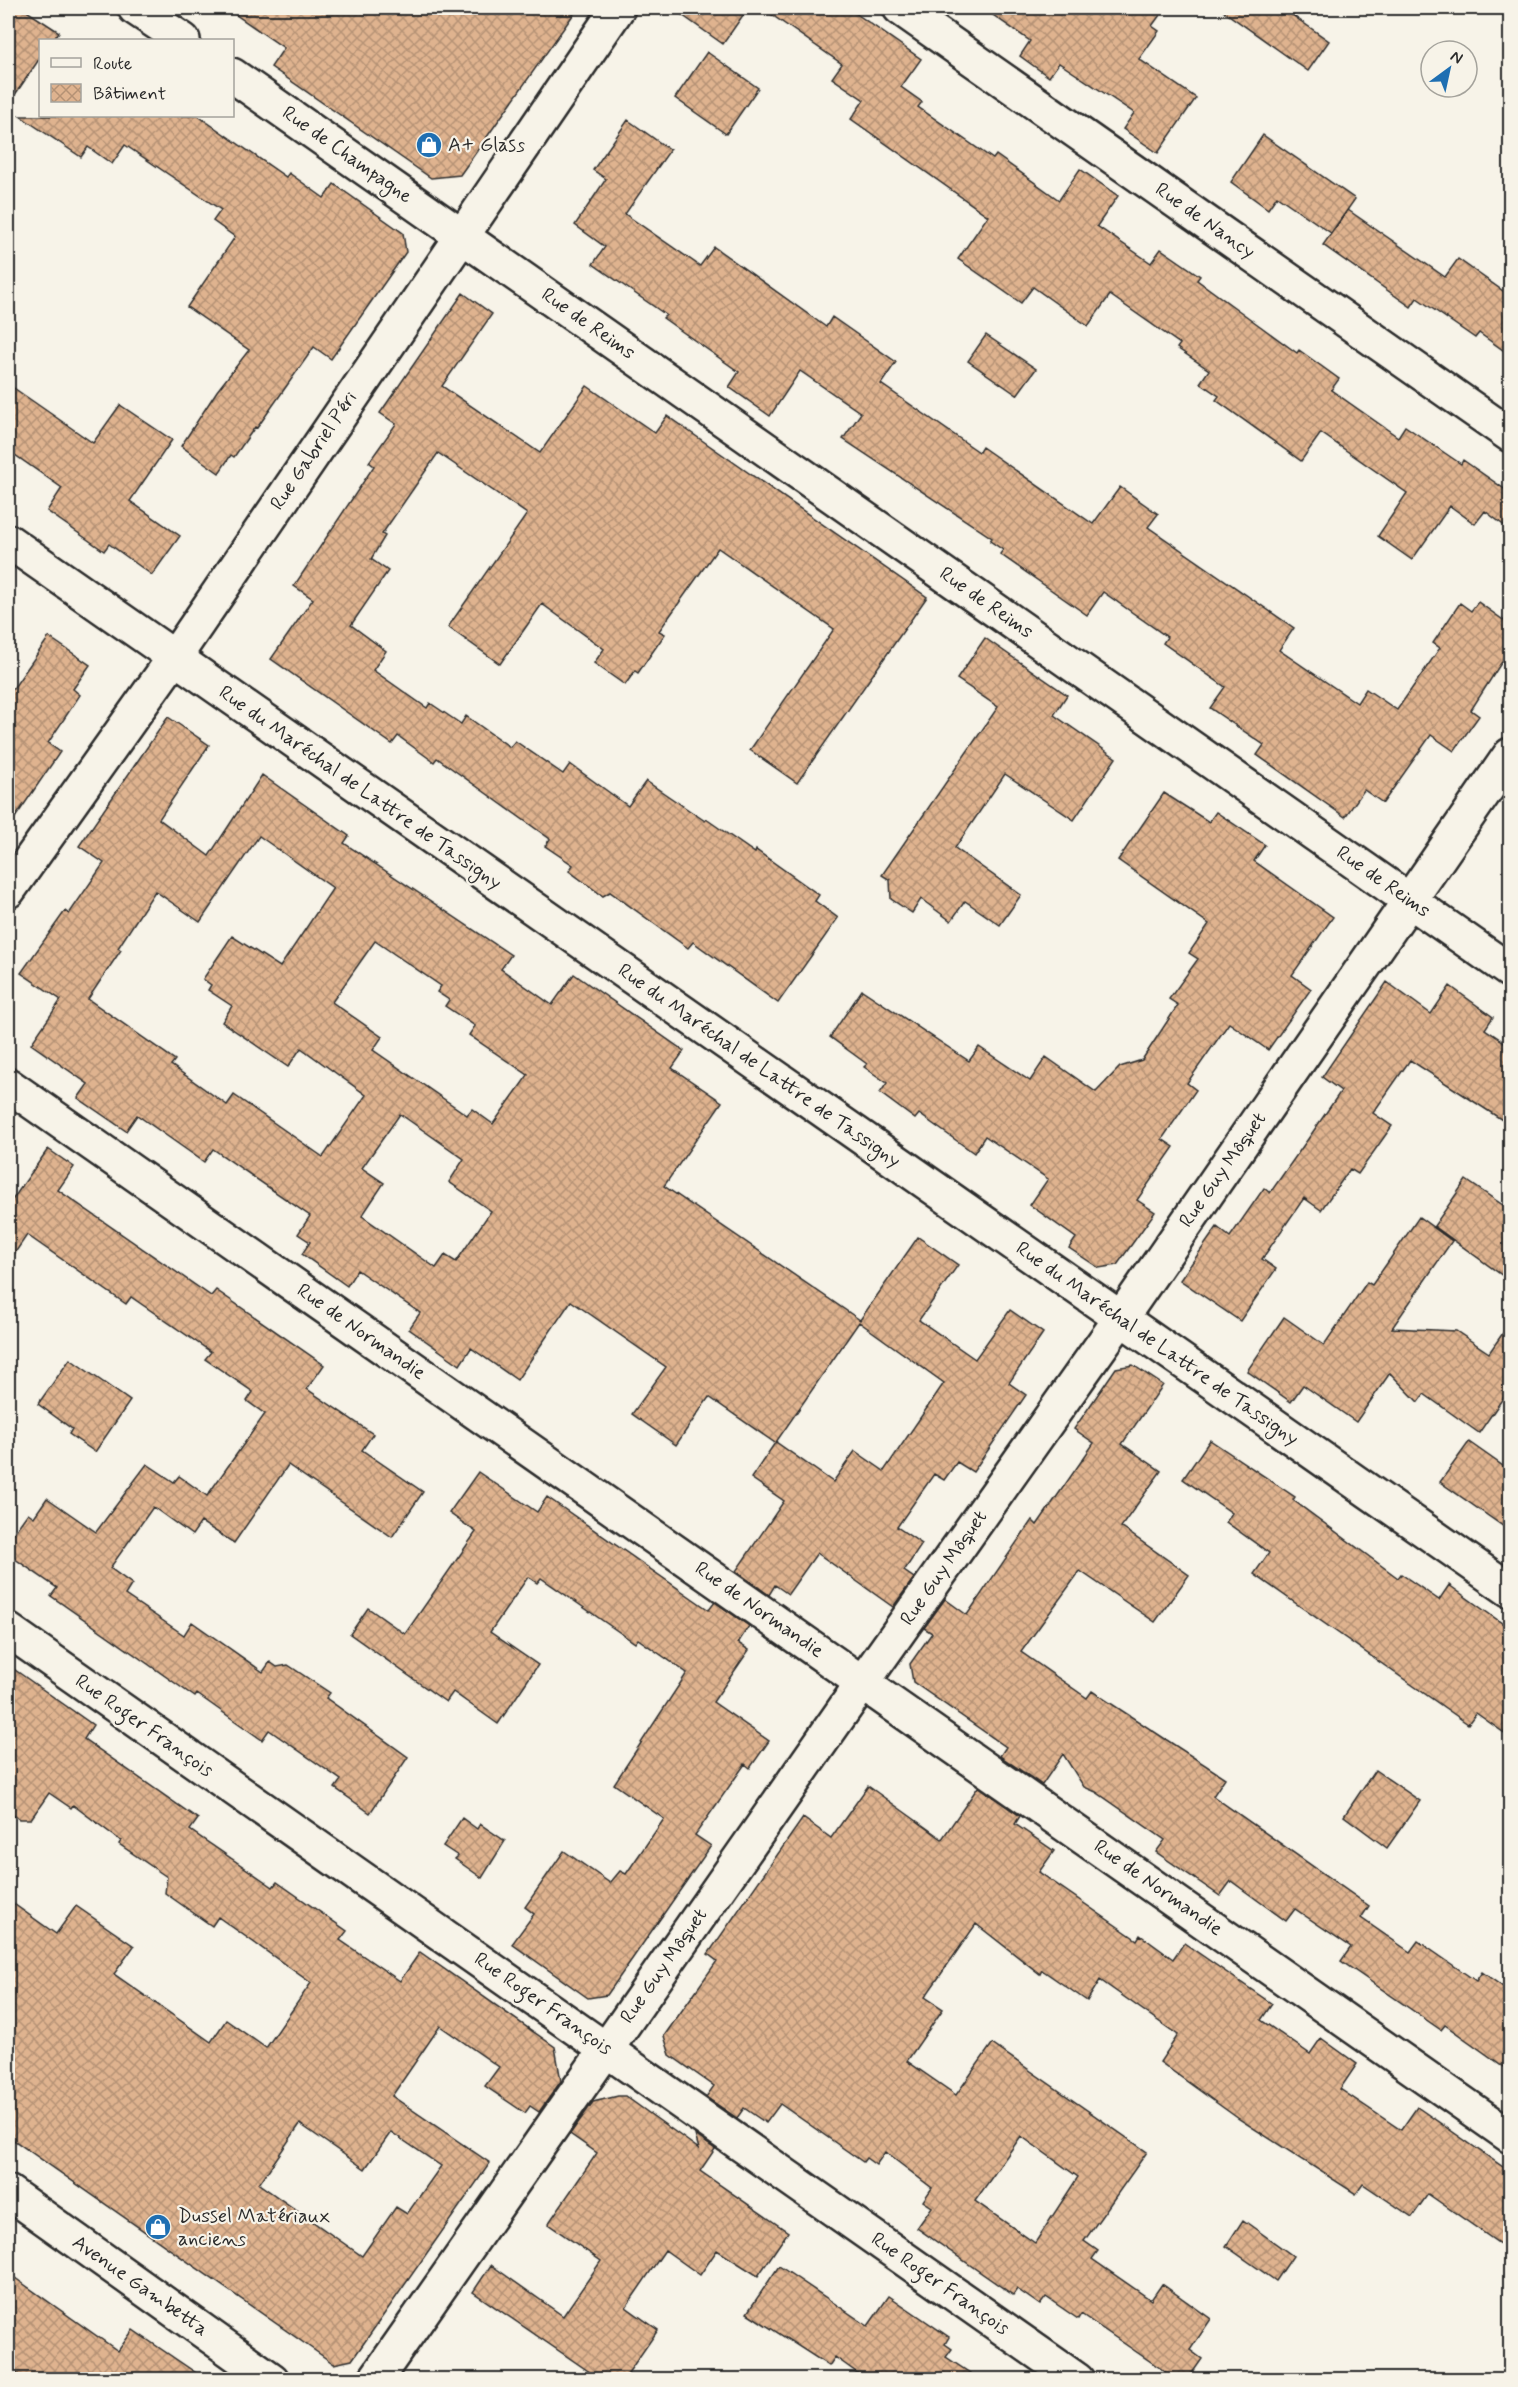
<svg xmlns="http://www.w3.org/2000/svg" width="1518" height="2387" font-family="Mynerve,sans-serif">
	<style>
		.building { fill: url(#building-cross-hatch); stroke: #2b2b2b; stroke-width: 1.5; fill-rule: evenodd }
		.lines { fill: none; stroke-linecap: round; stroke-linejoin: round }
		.minor-casing { stroke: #2b2b2b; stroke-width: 38 }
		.minor { stroke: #f7f3e8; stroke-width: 33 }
		.labels { text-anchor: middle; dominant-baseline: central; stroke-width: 4.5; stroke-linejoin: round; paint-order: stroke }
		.poi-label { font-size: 20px; fill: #2b2b2b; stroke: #f7f3e8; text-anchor: start }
		.street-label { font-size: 20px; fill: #2b2b2b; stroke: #f7f3e8 }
	</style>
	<defs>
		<pattern id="building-cross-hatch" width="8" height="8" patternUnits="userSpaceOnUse" patternTransform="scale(1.5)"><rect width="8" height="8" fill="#dfb38f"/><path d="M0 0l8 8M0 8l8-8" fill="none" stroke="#b59275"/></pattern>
	</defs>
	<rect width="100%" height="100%" fill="#f7f3e8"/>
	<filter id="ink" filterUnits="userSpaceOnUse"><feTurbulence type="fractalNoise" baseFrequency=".0167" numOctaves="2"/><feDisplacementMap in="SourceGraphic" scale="12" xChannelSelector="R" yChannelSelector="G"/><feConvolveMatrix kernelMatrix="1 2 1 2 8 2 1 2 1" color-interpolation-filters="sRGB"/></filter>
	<g filter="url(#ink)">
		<!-- building -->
		<path class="building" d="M8 8H22L59 32 53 40H40V58L8 105Z
			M226 8H578L460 175 431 178 271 67 284 48Z
			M672 8H748L723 44Z
			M762 8H848L921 59 901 87 922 102 918 107 993 159 996 155 1059 200 1080 169 1118 196 1097 226 1151 263 1161 249 1200 276 1197 280 1238 310 1297 353 1299 350 1339 379 1331 390 1398 437 1405 426 1461 464 1463 460 1510 493V530L1485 511 1475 524 1450 506 1412 560 1378 536 1407 493 1321 433 1301 461 1216 400 1219 396 1200 383 1209 370 1177 348 1180 344 1110 295 1088 326 1033 287 1021 303 958 259 988 216 851 119 864 100 832 78 842 64Z
			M983 8H1165L1152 26 1159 31 1139 59 1196 98 1158 153 1123 129 1134 113 1059 63 1049 77 1020 56 1030 41Z
			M1219 8H1282L1329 41 1308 71Z
			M707 52 758 88 726 134 675 98Z
			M20 116H198L286 177 289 173 324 198 334 184 403 233 406 252 331 359 314 347 257 428 255 427 234 457 231 455 219 473 181 446 217 391 249 350 187 307 235 237 213 221 221 210 125 145 112 164 88 147 81 157Z
			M628 120 670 150 625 214 700 266 714 247 826 327 832 317 896 362 881 384 979 452 982 447 1093 524 1120 487 1158 514 1148 527 1294 628 1279 650 1357 703 1366 689 1397 710 1440 648 1433 643 1460 603 1471 611 1478 602 1510 625V649L1471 710 1479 716 1454 751 1431 735 1383 803 1364 790 1345 817 1257 755 1264 745 1210 708 1225 687 1163 643 1167 637 1103 592 1087 615 1000 554 1003 550 990 541 992 538 843 439 861 413 800 371 770 416 729 387 739 372 663 318 666 315 593 264 605 247 575 225 606 179 593 170Z
			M1263 135 1355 199 1331 233 1277 196 1268 209 1231 182Z
			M1348 210 1445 277 1458 259 1510 296V355L1479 333 1475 338 1417 298 1411 307 1323 245Z
			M463 293 492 314 442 386 540 453 587 386 655 433 667 416 927 597 797 783 750 750 834 629 718 548 659 631 665 634 638 673 635 671 625 685 594 663 604 649 542 604 500 664 448 627 527 514 438 453 382 534 385 536 371 559 388 571 351 625 386 651 373 670 427 708 430 703 461 724 466 716 510 747 515 741 563 774 570 764 628 806 646 781 705 821 706 819 755 853 756 850 819 895 815 901 838 918 778 1003 693 942 688 948 610 892 603 896 569 871 573 865 545 846 550 839 437 758 434 762 398 736 392 744 271 659 313 599 294 586 374 466 369 462 396 424 380 413Z
			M986 335 1036 369 1017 395 968 361Z
			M8 384 93 443 120 405 172 440 130 501 180 536 152 575 109 544 104 551 47 511 62 488 8 450Z
			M49 637 90 665 73 689 80 695 48 743 60 752 8 828V696Z
			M985 638 1067 695 1054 715 1116 758 1074 820 1005 774 955 848 1021 895 1000 925 965 901 951 921 921 899 912 913 891 899 890 880 882 875 998 707 957 679Z
			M168 717 209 745 159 819 209 856 262 775 349 836 344 843 511 955 501 969 552 1005 574 974 684 1051 672 1068 722 1102 664 1186 860 1320 918 1237 958 1265 919 1320 975 1359 1010 1310 1043 1333 1009 1383 1026 1395 973 1472 957 1462 944 1480 934 1474 897 1527 922 1544 904 1571 914 1578 893 1607 817 1553 788 1594 775 1585 769 1595 736 1571 784 1501 751 1478 775 1443 709 1397 676 1445 632 1414 666 1367 571 1301 517 1380 471 1348 460 1365 409 1329 420 1313 357 1270 347 1286 302 1254 310 1242 298 1234 310 1216 213 1149 204 1162 137 1115 126 1131 78 1098 88 1084 31 1044 61 1000 21 973 65 911 69 914 104 863 79 846ZM259 836 333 888 280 967 232 936 203 979 211 985 208 990 232 1006 222 1022 288 1067 301 1048 366 1095 323 1157 234 1095 227 1105 171 1065 175 1060 88 999 121 950 118 948 155 891 200 922ZM375 941 441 986 437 992 449 1000 445 1006 475 1026 469 1035 528 1075 493 1124 472 1109 467 1115 373 1050 382 1037 332 1002ZM400 1114 464 1159 449 1182 491 1211 456 1262 445 1255 436 1268 362 1216 384 1183 362 1168ZM859 1322 944 1383 884 1471 855 1451 833 1482 776 1442Z
			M1164 793 1209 822 1216 812 1265 845 1254 861 1333 917 1292 975 1311 989 1268 1050 1229 1023 1187 1083 1196 1090 1162 1139 1174 1147 1137 1200 1155 1212 1117 1265 1099 1268 1069 1248 1076 1238 1030 1205 1048 1179 985 1136 974 1153 919 1114 915 1119 880 1093 887 1083 864 1067 867 1064 830 1037 862 990 969 1061 979 1047 1030 1081 1046 1057 1096 1092 1120 1067 1142 1060 1178 1005 1169 999 1198 959 1189 953 1209 924 1118 860Z
			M1387 982 1431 1014 1450 986 1493 1017 1485 1029 1510 1046V1125L1410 1060 1373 1113 1392 1126 1358 1174 1350 1169 1321 1210 1304 1198 1262 1259 1276 1269 1240 1321 1180 1280 1217 1227 1230 1237 1264 1188 1270 1193 1308 1139 1341 1091 1322 1077Z
			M48 1149 74 1167 58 1190 211 1296 216 1290 324 1365 307 1389 373 1434 362 1450 423 1492 392 1537 288 1465 234 1543 201 1522 192 1535 153 1507 110 1568 132 1584 125 1595 184 1635 192 1622 263 1672 270 1662 277 1667 288 1665 330 1693 326 1698 408 1757 370 1813 335 1788 341 1780 269 1730 262 1740 197 1694 195 1697 51 1596 57 1588 8 1554V1541L28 1513 34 1517 47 1498 96 1532 147 1464 174 1482 179 1476 207 1496 265 1414 247 1401 253 1392 205 1359 211 1352 131 1297 126 1304 27 1235 8 1263V1206Z
			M1466 1180 1510 1210V1281L1434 1226Z
			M1419 1217 1452 1241 1392 1328 1456 1331 1489 1353 1510 1323V1388L1479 1433 1424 1394 1418 1402 1390 1373 1356 1422 1303 1385 1291 1402 1247 1371 1284 1317 1324 1345 1367 1282 1372 1285Z
			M70 1359 130 1401 95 1452 69 1434 72 1429 38 1404Z
			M1133 1365 1163 1385 1122 1444 1161 1471 1121 1527 1189 1575 1155 1622 1080 1571 1021 1652 1087 1698 1092 1691 1225 1778 1213 1796 1369 1906 1361 1918 1410 1952 1418 1941 1476 1981 1482 1972 1510 1992V2071L1445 2025 1441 2030 1341 1961 1351 1947 1295 1909 1286 1921 1231 1881 1220 1896 1156 1852 1165 1840 1096 1792 1084 1787 1063 1754 1042 1785 1000 1756 1006 1747 913 1682 910 1664 932 1633 924 1628 945 1599 967 1615 1032 1520 1037 1525 1094 1443 1074 1429 1116 1368Z
			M1210 1440 1295 1497 1293 1500 1398 1578 1401 1574 1439 1600 1449 1585 1510 1629V1737L1476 1713 1468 1724 1254 1574 1269 1553 1226 1522 1232 1513 1183 1479Z
			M1469 1442 1510 1471V1531L1440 1482Z
			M478 1472 537 1512 547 1497 709 1610 715 1602 749 1626 738 1643 749 1650 713 1702 769 1741 750 1768 745 1764 695 1835 711 1846 607 1995 588 1998 512 1944 534 1914 525 1907 564 1851 610 1883 620 1871 626 1874 664 1819 614 1784 687 1673 638 1639 635 1643 541 1578 537 1583 528 1577 490 1632 538 1665 498 1724 453 1692 446 1702 350 1634 368 1608 405 1634 476 1532 449 1513Z
			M8 1665 93 1725 84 1739 198 1819 190 1830 273 1887 277 1882 347 1931 340 1940 400 1981 420 1952 555 2047 561 2081 539 2112 530 2106 525 2113 485 2086 499 2067 440 2026 392 2096 490 2163 352 2360 334 2364 8 2136V1900L56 1934 76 1906 134 1946 114 1974 211 2042 226 2020 266 2048 311 1983 218 1917 212 1926 165 1893 167 1877 119 1844 121 1841 73 1805 71 1808 49 1793 31 1819H19L8 1812ZM300 2124 365 2169 391 2132 441 2166 407 2214 396 2207 362 2256 259 2184Z
			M1375 1770 1420 1801 1387 1848 1344 1816Z
			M868 1786 942 1839 978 1787 1020 1816 1015 1824 1054 1851 1039 1872 1137 1940 1140 1935 1173 1959 1184 1943 1272 2004 1261 2020 1310 2054 1321 2038 1357 2064 1340 2089 1401 2130 1417 2107 1510 2172V2251L1428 2194 1412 2217 1363 2184 1356 2194 1239 2119 1160 2062 1178 2035 1100 1980 1087 2001 1042 1970 1040 1974 976 1924 925 1997 943 2009 907 2061 956 2095 992 2044 1147 2152 1084 2241 1098 2251 1092 2259 1151 2300 1162 2284 1211 2319 1190 2350 1202 2359 1188 2379H1176L1081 2314 1078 2319 1046 2297 1040 2305 1017 2289 1013 2295 917 2228 932 2207 923 2201 932 2188 885 2152 876 2165 866 2158 863 2162 780 2104 766 2123 744 2108 737 2118 706 2097 714 2086 670 2055 664 2036 717 1961 708 1954 803 1818 831 1838ZM1021 2136 1078 2177 1035 2243 975 2201Z
			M462 1818 477 1829 480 1824 505 1841 482 1878 455 1859 458 1856 443 1846Z
			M618 2096H625L699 2149 695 2135 715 2149 700 2171 788 2232 758 2276 717 2250 700 2275 665 2250 626 2307 658 2330 624 2379H600L473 2292 491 2265 563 2316 601 2261 548 2224 597 2153 570 2134 593 2102Z
			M1243 2220 1293 2256 1276 2281 1226 2246Z
			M779 2266 868 2326 889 2296 949 2337 945 2344 952 2349 946 2357 979 2379H866L835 2357 829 2366 747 2313Z
			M8 2273 118 2351 133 2330 205 2379H25L8 2367Z"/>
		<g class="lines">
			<!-- minor casing -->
			<g class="minor-casing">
				<path id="minor" d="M135 8 183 40
					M900 8 1510 435
					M232 75 1510 971
					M8 541 1510 1590
					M8 891 174 658 618 8
					M8 1085 1510 2136
					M8 1630 1077 2380
					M8 2192 272 2380
					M375 2380 863 1682 1121 1318 1510 755"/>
			</g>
			<!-- minor -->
			<use href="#minor" class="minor"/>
		</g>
	</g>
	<!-- icons -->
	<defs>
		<g id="shop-disc" transform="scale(1.35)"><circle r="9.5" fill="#1f6fb2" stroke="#f7f3e8"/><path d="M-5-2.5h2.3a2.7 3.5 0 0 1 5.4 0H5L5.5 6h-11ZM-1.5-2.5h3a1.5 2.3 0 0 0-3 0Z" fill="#fff"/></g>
	</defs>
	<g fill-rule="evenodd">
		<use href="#shop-disc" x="429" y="145"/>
		<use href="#shop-disc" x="158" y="2227"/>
	</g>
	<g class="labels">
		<!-- poi labels -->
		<g class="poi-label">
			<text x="448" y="145">A+ Glass</text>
			<text x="178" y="2216">Dussel Matériaux<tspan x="178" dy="23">anciens</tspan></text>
		</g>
		<!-- street labels -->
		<g class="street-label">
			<text transform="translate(347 155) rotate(35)">Rue de Champagne</text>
			<text transform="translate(1205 221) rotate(35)">Rue de Nancy</text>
			<text transform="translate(588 324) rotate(35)">Rue de Reims</text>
			<text transform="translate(314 451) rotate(-56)">Rue Gabriel Péri</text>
			<text transform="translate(986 603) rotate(35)">Rue de Reims</text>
			<text transform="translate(360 788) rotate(35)">Rue du Maréchal de Lattre de Tassigny</text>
			<text transform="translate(1383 882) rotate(35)">Rue de Reims</text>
			<text transform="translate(759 1066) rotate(35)">Rue du Maréchal de Lattre de Tassigny</text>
			<text transform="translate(1223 1170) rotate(-55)">Rue Guy Môquet</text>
			<text transform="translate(361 1332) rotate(35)">Rue de Normandie</text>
			<text transform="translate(1157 1344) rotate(35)">Rue du Maréchal de Lattre de Tassigny</text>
			<text transform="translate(944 1568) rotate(-55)">Rue Guy Môquet</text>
			<text transform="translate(759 1610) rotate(35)">Rue de Normandie</text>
			<text transform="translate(144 1726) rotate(35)">Rue Roger François</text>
			<text transform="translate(1158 1888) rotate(35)">Rue de Normandie</text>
			<text transform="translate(664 1966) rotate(-55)">Rue Guy Môquet</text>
			<text transform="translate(543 2004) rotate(35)">Rue Roger François</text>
			<text transform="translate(940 2284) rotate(35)">Rue Roger François</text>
			<text transform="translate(140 2286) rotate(35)">Avenue Gambetta</text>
		</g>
	</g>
	<!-- margin -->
	<rect width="1518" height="2387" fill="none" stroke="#f7f3e8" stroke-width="30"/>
	<rect x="15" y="15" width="1488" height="2357" fill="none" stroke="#2b2b2b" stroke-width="2" filter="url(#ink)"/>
	<!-- legend -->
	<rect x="39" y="39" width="195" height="78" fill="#f7f3e8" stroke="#a5a39c" stroke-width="1.5"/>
	<rect x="51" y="58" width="30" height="9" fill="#f7f3e8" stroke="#a5a39c" stroke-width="1.5"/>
	<text x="93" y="69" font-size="18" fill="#2b2b2b">Route</text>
	<rect x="51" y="84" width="30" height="18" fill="url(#building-cross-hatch)" stroke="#a5a39c" stroke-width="1.5"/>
	<text x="93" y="99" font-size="18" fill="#2b2b2b">Bâtiment</text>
	<!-- north arrow -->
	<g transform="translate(1449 69) rotate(33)"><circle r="28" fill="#f7f3e8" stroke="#a5a39c" stroke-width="1.5"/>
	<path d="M0-4.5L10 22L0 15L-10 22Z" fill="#1f6fb2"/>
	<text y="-9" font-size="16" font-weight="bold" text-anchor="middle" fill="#2b2b2b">N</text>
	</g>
</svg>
